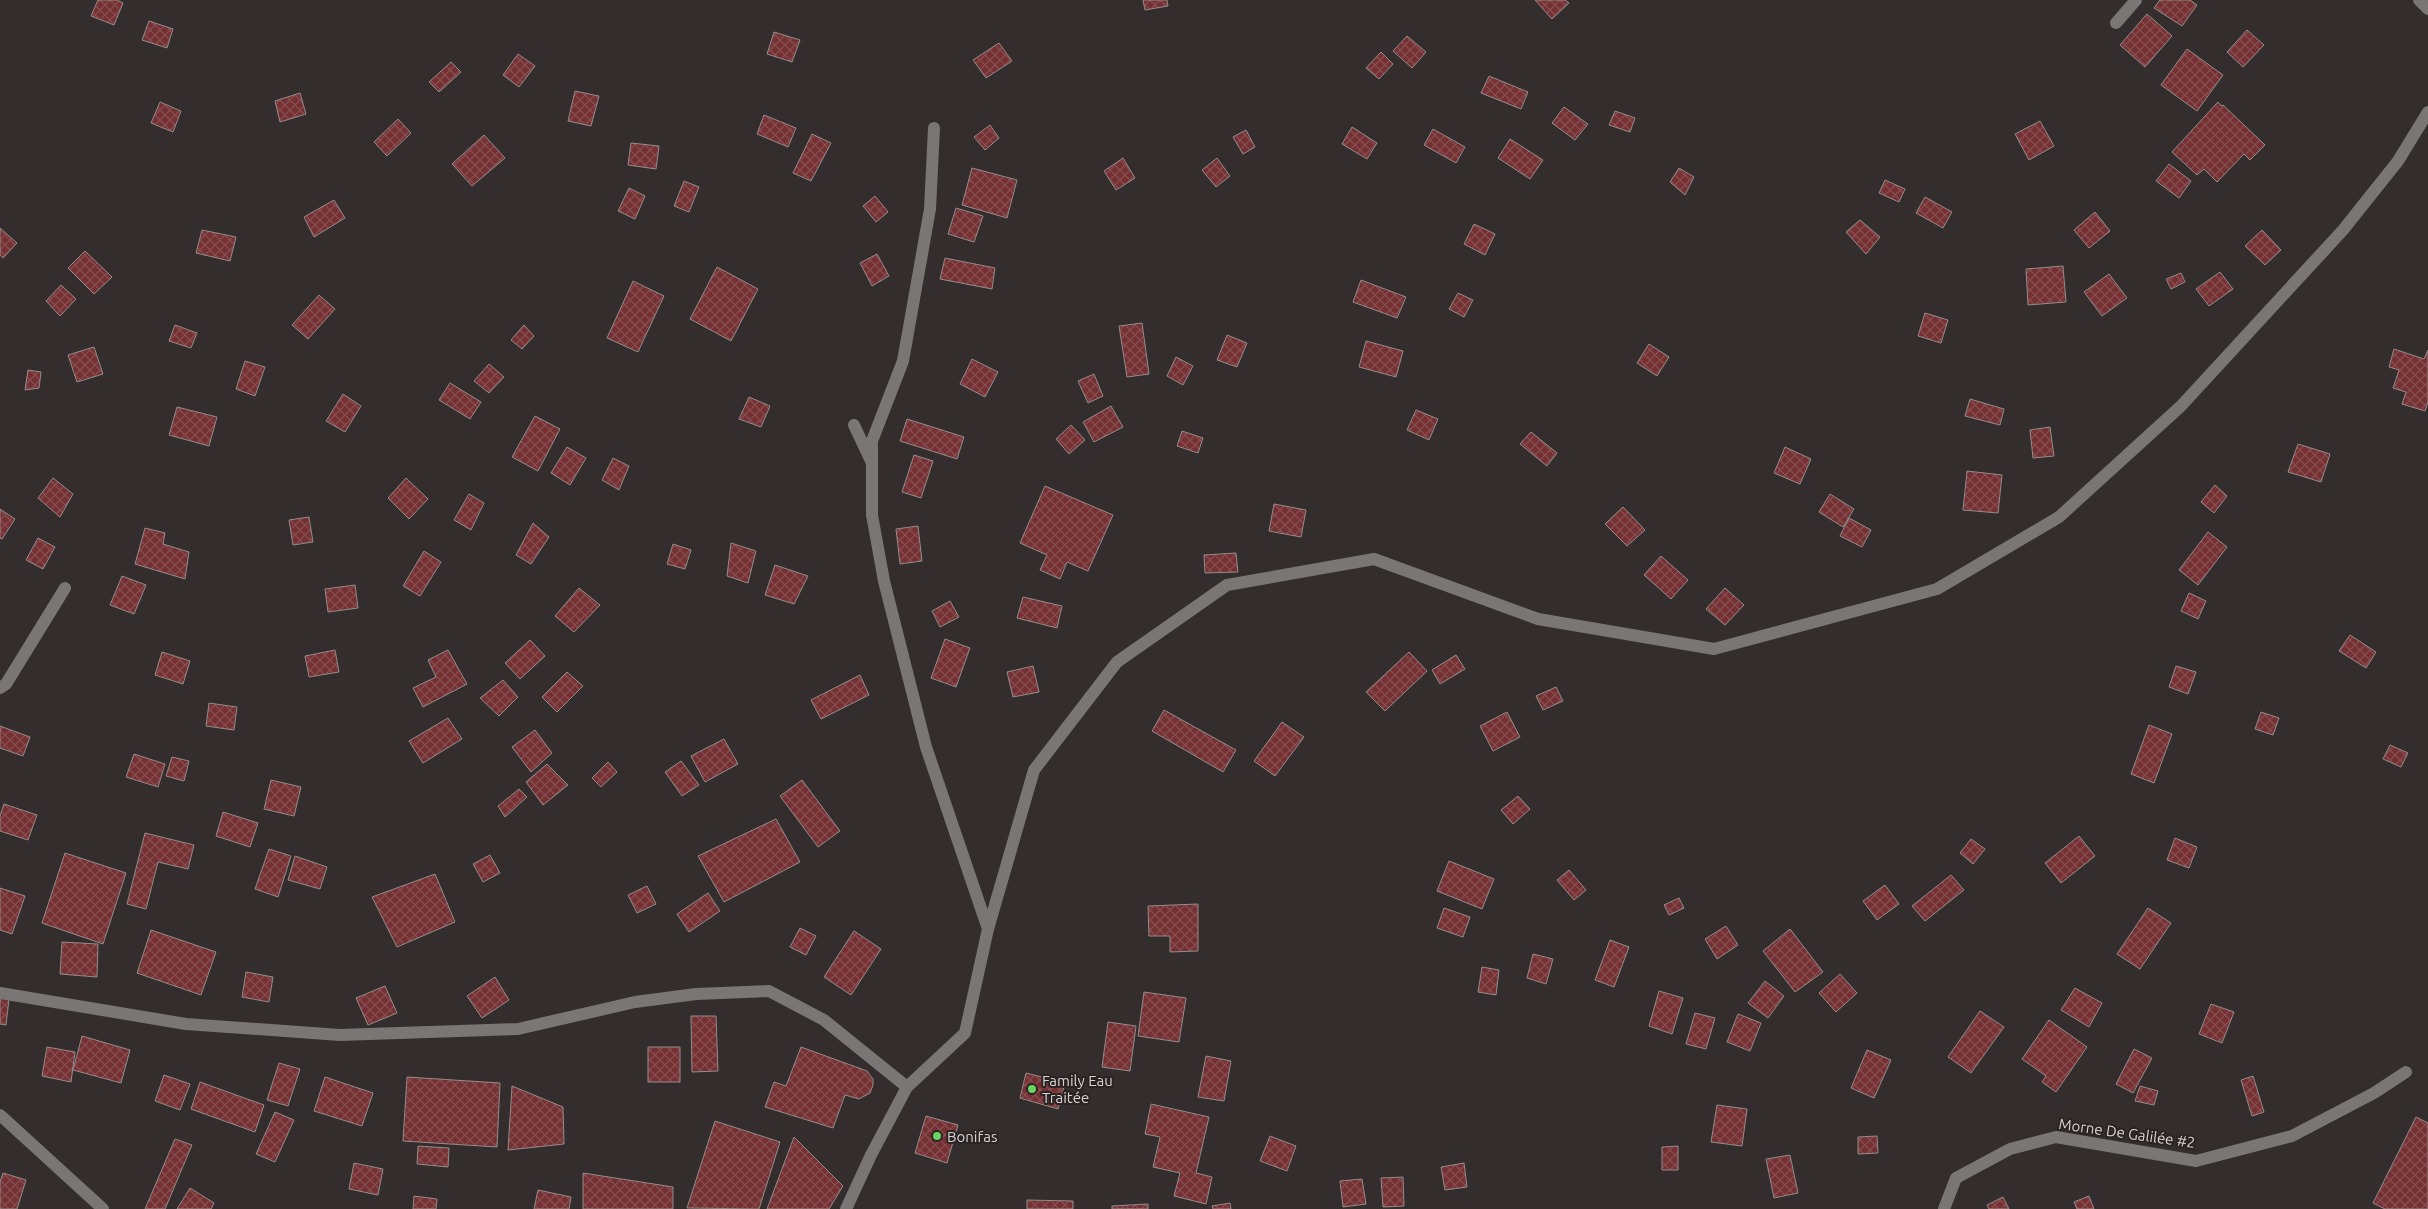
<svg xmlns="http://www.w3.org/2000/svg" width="2428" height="1209" font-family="Ubuntu,sans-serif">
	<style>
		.building { fill: url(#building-cross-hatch); stroke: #948c8b }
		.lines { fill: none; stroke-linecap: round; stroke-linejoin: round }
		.minor { stroke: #7a7676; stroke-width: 12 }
		.poi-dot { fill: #6ad363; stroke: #2a2323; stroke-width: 2 }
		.labels { text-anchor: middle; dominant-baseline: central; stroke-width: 4; stroke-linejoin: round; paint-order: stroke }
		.poi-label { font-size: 15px; fill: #d8d3d3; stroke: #2a2323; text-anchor: start }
		.street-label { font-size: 15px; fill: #d8d3d3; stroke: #2a2323 }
	</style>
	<defs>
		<pattern id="building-cross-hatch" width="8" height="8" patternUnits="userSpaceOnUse" patternTransform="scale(1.25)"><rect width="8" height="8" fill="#743032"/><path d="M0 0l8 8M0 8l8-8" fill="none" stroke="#874d4f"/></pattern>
	</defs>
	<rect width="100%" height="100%" fill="#342d2d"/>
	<!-- building -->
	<path class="building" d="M98 0H117L123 3 114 25 91 16Z
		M1143 0H1167L1168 6 1145 10Z
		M1535 0H1565L1569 3 1552 19Z
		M2160 0H2190L2197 5 2182 26 2154 8Z
		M2147 14 2172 36 2145 67 2120 45Z
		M149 21 173 29 167 48 142 40Z
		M2247 30 2264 45 2243 67 2227 52Z
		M774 32 800 40 792 62 767 54Z
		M1407 36 1426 52 1412 68 1393 51Z
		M999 43 1012 61 986 78 973 60Z
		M2187 49 2223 75 2197 111 2161 85Z
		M1381 52 1393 64 1379 79 1366 68Z
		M518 54 535 66 519 87 503 75Z
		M451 62 461 72 439 92 429 82Z
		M1489 76 1528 92 1521 109 1481 93Z
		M575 91 599 96 591 126 568 121Z
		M300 93 306 114 280 122 275 101Z
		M160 102 181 111 173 132 151 123Z
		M2218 102 2221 106 2223 105 2265 145 2250 160 2244 154 2217 182 2204 169 2197 175 2172 152Z
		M1564 107 1588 124 1575 140 1552 123Z
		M1615 111 1635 118 1630 132 1609 125Z
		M764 115 796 128 788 147 757 134Z
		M398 119 411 133 387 156 374 142Z
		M2040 121 2054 146 2029 160 2015 134Z
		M990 125 999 138 985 150 974 137Z
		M1352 127 1377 143 1367 159 1342 144Z
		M1433 129 1465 147 1456 163 1424 145Z
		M1246 130 1255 147 1243 154 1233 137Z
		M812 134 831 143 811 181 793 173Z
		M484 135 505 158 472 186 452 164Z
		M1510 139 1543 160 1530 179 1498 158Z
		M631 143 659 146 656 169 628 165Z
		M1123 158 1135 178 1116 190 1104 171Z
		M1217 158 1230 176 1216 187 1202 170Z
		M2169 164 2191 181 2179 198 2156 181Z
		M972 168 1017 180 1007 218 962 205Z
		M1679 168 1694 177 1685 195 1670 182Z
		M1885 180 1905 189 1899 202 1879 193Z
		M684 181 699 187 689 212 674 206Z
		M629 188 645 196 635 219 618 211Z
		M875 196 888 212 876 222 863 206Z
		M1925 197 1952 212 1943 228 1916 213Z
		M334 200 345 218 314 237 304 217Z
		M956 208 983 216 974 242 948 234Z
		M2095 212 2110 231 2089 248 2074 230Z
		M1860 220 1880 237 1866 254 1846 232Z
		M1474 224 1495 234 1485 255 1464 244Z
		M0 228 17 243 3 258 0 255Z
		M202 230 236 237 230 261 196 253Z
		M2262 230 2281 250 2265 265 2245 246Z
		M85 251 112 277 94 294 68 268Z
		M877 254 889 276 872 286 860 263Z
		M945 258 995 268 992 289 940 279Z
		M2063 266 2066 302 2028 305 2026 269Z
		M717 267 758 289 731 341 690 319Z
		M2220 272 2233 289 2209 306 2196 289Z
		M2181 273 2185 282 2171 289 2166 279Z
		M2109 274 2127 298 2102 316 2084 292Z
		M1361 280 1406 297 1397 318 1353 302Z
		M633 281 664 296 638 352 607 338Z
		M61 285 76 299 60 316 46 301Z
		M1458 293 1473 300 1464 317 1449 309Z
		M319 295 335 309 308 339 292 325Z
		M1925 313 1948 320 1941 343 1918 336Z
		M1142 323 1149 374 1127 377 1119 326Z
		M175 325 197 333 191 348 169 341Z
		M524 325 534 336 522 349 511 340Z
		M1227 335 1247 343 1237 367 1217 360Z
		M1366 341 1403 351 1396 377 1359 367Z
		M1649 344 1669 357 1657 376 1637 363Z
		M94 347 103 374 77 382 68 355Z
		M2394 349 2424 359 2428 350V402L2425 411 2402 404 2406 392 2393 388 2399 370 2389 367Z
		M1176 357 1193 366 1183 385 1167 376Z
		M972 359 998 372 985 397 960 384Z
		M245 361 265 367 255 396 236 389Z
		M489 364 504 377 489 393 474 381Z
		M28 370 41 372 39 388 25 390Z
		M1094 374 1103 396 1088 403 1078 381Z
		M450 383 481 402 470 419 439 400Z
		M343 394 361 406 345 432 326 421Z
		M749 397 770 406 761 427 739 419Z
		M1970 399 2004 409 2000 425 1965 416Z
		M1111 406 1123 427 1094 442 1083 422Z
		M177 407 217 417 209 446 169 435Z
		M1416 410 1438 419 1429 440 1407 430Z
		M535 416 560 429 538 471 512 457Z
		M907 419 964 437 957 459 900 441Z
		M1071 425 1085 440 1069 454 1056 439Z
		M2050 427 2054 456 2033 458 2030 430Z
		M1182 431 1203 438 1198 453 1177 446Z
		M1531 432 1557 453 1547 466 1520 444Z
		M2298 444 2330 454 2321 482 2288 472Z
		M567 447 586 458 570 485 551 473Z
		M1785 447 1811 459 1800 484 1774 473Z
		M914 455 933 461 921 498 902 492Z
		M613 458 629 466 619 490 602 480Z
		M1967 471 2002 475 1998 513 1963 510Z
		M53 478 73 494 60 517 38 498Z
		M406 478 428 499 409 519 388 498Z
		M2215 485 2227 496 2214 513 2201 502Z
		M1045 486 1113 515 1088 571 1067 562 1060 579 1040 570 1047 555 1020 543Z
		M469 494 484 503 471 530 454 520Z
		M1830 494 1854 509 1843 527 1819 512Z
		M1274 504 1306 510 1301 537 1269 531Z
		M1623 507 1645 530 1627 546 1605 524Z
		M0 509 15 519 2 539 0 538Z
		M309 517 313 542 293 545 289 520Z
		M1849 518 1871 530 1862 547 1840 536Z
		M533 523 549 537 531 564 516 555Z
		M918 526 922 561 900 564 896 529Z
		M145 528 165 533 163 544 189 552 185 579 135 564Z
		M2208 532 2227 547 2198 585 2179 570Z
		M38 538 55 547 43 569 26 560Z
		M731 543 756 551 748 583 727 576Z
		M673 544 691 550 685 569 667 564Z
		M424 551 441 562 420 596 403 586Z
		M1236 553 1238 572 1205 573 1204 555Z
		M1661 556 1688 580 1671 599 1644 575Z
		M775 565 808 576 794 604 765 595Z
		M122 576 146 585 134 614 110 605Z
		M355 585 358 608 328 612 325 589Z
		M579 588 600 605 574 632 555 616Z
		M1725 588 1744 605 1725 625 1706 609Z
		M2189 593 2206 601 2198 619 2181 611Z
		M1023 597 1062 606 1057 628 1017 618Z
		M950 601 959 617 940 627 932 611Z
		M2350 635 2376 652 2366 668 2339 651Z
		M945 639 970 648 956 687 931 678Z
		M530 640 545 656 520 679 505 663Z
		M335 650 339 672 309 677 305 656Z
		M448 650 467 684 423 707 413 688 436 677 428 660Z
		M162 652 190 661 183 684 155 675Z
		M1409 652 1427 671 1385 711 1366 692Z
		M1456 655 1465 669 1440 684 1432 670Z
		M1033 666 1039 692 1013 697 1007 672Z
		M2176 666 2196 672 2188 694 2169 687Z
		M567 672 583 686 557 712 542 697Z
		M860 675 869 695 821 719 811 700Z
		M503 680 518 697 499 716 480 698Z
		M1556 687 1563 701 1543 710 1536 696Z
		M209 703 237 707 234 730 206 726Z
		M1164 710 1236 750 1223 772 1152 731Z
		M1507 712 1520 737 1493 751 1480 726Z
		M2261 712 2279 718 2273 735 2255 729Z
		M448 718 462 739 423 763 409 741Z
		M1282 722 1304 737 1275 776 1254 761Z
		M2149 725 2172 734 2154 783 2131 774Z
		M0 726 30 737 23 756 0 748Z
		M535 730 552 753 531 772 512 747Z
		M724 739 738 764 705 782 691 756Z
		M2390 745 2408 753 2401 767 2383 759Z
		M134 754 165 764 158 787 126 777Z
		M172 757 189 761 184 781 166 776Z
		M681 761 699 785 682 796 665 772Z
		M608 762 617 772 601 787 592 778Z
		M547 764 568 785 543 805 526 782Z
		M271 780 301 787 294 816 264 809Z
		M802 780 840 831 818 847 780 796Z
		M519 789 527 797 505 817 498 806Z
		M1518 796 1530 809 1513 824 1501 810Z
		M4 804 37 815 28 840 0 831V816Z
		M223 812 258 823 250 847 216 836Z
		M776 819 800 862 724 902 698 856Z
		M145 833 194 845 188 869 158 862 146 909 127 904Z
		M2079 836 2095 856 2061 883 2045 863Z
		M2175 838 2197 847 2189 868 2167 860Z
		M1971 839 1985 849 1973 864 1960 853Z
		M269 849 291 856 278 897 255 889Z
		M65 853 126 873 103 944 42 923Z
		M490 855 500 873 483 882 473 864Z
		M295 856 327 867 320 889 288 880Z
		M1449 861 1494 879 1482 909 1437 891Z
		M1569 870 1586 890 1574 900 1557 880Z
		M435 874 455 922 397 947 372 897Z
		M1951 875 1964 890 1925 921 1912 906Z
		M1885 885 1899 904 1877 920 1863 901Z
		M647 886 656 904 637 913 628 895Z
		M0 888 25 896 12 934 0 930Z
		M708 893 720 911 689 932 677 914Z
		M1679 898 1684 908 1669 915 1664 905Z
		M1198 904V951L1170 952V936H1149L1148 906Z
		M1444 908 1470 917 1463 937 1437 928Z
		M2148 908 2171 923 2140 969 2117 954Z
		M1726 926 1738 945 1717 959 1705 939Z
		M800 928 816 936 806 955 790 947Z
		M1790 929 1823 972 1795 992 1763 951Z
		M151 930 216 952 201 995 137 973Z
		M854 931 881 949 851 995 824 977Z
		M1610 940 1629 947 1614 987 1595 980Z
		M62 942 98 944 97 977 60 974Z
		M1533 954 1553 959 1546 984 1527 978Z
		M1482 967 1499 970 1496 995 1478 992Z
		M246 972 273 977 269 1002 242 997Z
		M1840 974 1857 993 1836 1012 1819 993Z
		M495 977 509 1000 482 1018 467 996Z
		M1765 981 1784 996 1768 1018 1748 1003Z
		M385 986 397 1013 368 1025 356 998Z
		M2075 988 2102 1003 2089 1027 2061 1010Z
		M1659 991 1683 998 1672 1034 1649 1026Z
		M1144 992 1186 998 1179 1042 1138 1036Z
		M0 998 9 999 6 1025 0 1024Z
		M2211 1004 2234 1012 2222 1043 2199 1034Z
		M1980 1011 2004 1027 1971 1073 1948 1057Z
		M1695 1013 1715 1018 1706 1049 1686 1044Z
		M1738 1014 1761 1023 1750 1051 1727 1042Z
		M691 1016H716L718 1071 692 1072Z
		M2049 1020 2087 1047 2056 1092 2042 1082 2046 1076 2022 1059Z
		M1108 1022 1136 1026 1130 1071 1102 1067Z
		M82 1036 130 1050 121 1083 73 1070Z
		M47 1047 75 1052 71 1082 42 1076Z
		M648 1047H680V1082H648Z
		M801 1047 867 1071 873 1079V1085L870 1093 859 1099 845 1095 833 1128 765 1107 774 1082 786 1086Z
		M2134 1049 2152 1058 2133 1093 2116 1084Z
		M1867 1050 1891 1060 1874 1098 1851 1088Z
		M1206 1056 1231 1061 1224 1101 1198 1097Z
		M279 1063 300 1069 288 1106 267 1100Z
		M1026 1073 1065 1083 1058 1109 1020 1098Z
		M164 1075 190 1084 180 1110 155 1101Z
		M2253 1076 2264 1112 2252 1116 2241 1080Z
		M325 1077 373 1093 362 1126 314 1111Z
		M407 1077 500 1083 497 1147 403 1141Z
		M200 1082 264 1105 255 1132 191 1109Z
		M512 1086 563 1107 564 1144 508 1150Z
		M2140 1086 2158 1091 2154 1105 2135 1101Z
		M1151 1104 1209 1117 1196 1173 1212 1177 1206 1204 1174 1196 1180 1173 1153 1167 1160 1137 1145 1134Z
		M1717 1105 1747 1109 1742 1146 1711 1142Z
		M275 1112 294 1120 275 1162 256 1154Z
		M926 1116 958 1125 947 1163 915 1153Z
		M2416 1117 2428 1123V1209H2385L2373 1203Z
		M715 1121 780 1142 759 1209 687 1208Z
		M1270 1136 1296 1146 1287 1171 1260 1161Z
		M1877 1136 1878 1153 1858 1154V1137Z
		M794 1137 843 1186 829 1209H767Z
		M175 1139 192 1145 165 1209H145Z
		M418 1146 449 1148 448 1167 417 1164Z
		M1678 1146V1170H1662V1147Z
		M1790 1155 1798 1193 1774 1198 1766 1159Z
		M354 1163 383 1169 378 1195 349 1189Z
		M1464 1163 1467 1187 1445 1190 1441 1167Z
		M3 1173 26 1180 17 1209H0V1182Z
		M583 1173 673 1187V1209H583Z
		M1403 1177 1404 1206 1383 1207 1381 1178Z
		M1362 1179 1366 1204 1343 1207 1340 1181Z
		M190 1188 214 1203 211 1209H177Z
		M538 1190 571 1197 569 1209H534Z
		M414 1196 437 1199 436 1209H413Z
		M2089 1196 2094 1209H2077L2074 1202Z
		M2003 1197 2009 1209H1989L1987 1205Z
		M1027 1200 1073 1201V1209H1027Z
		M1230 1203 1231 1209H1213L1212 1206Z
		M1148 1204V1209H1112V1206Z"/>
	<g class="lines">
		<!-- minor -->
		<path class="minor" d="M2419 0 2428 9
			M2116 23 2136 0
			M854 425 871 461
			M0 688 6 684 65 588
			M988 929 1034 770 1117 662 1227 585 1374 559 1538 619 1714 649 1937 589 2059 517 2181 406 2343 230 2398 161 2428 112
			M0 993 186 1024 340 1035 518 1029 635 1002 696 994 769 991 824 1020 907 1087
			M0 1115 103 1209
			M846 1209 871 1155 907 1087 965 1033 988 929 926 747 884 581 872 515V441L903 361 930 209 934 128
			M1944 1209 1956 1178 2010 1149 2056 1137 2196 1161 2292 1136 2374 1093 2406 1072"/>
	</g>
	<!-- markers -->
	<g class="poi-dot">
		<circle cx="1032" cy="1089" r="5"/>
		<circle cx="937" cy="1136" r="5"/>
	</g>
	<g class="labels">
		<!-- poi labels -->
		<g class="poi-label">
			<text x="1042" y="1080">Family Eau<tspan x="1042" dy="17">Traitée</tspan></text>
			<text x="947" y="1136">Bonifas</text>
		</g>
		<!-- street labels -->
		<g class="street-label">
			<text transform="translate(2127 1133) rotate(8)">Morne De Galilée #2</text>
		</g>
	</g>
</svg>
